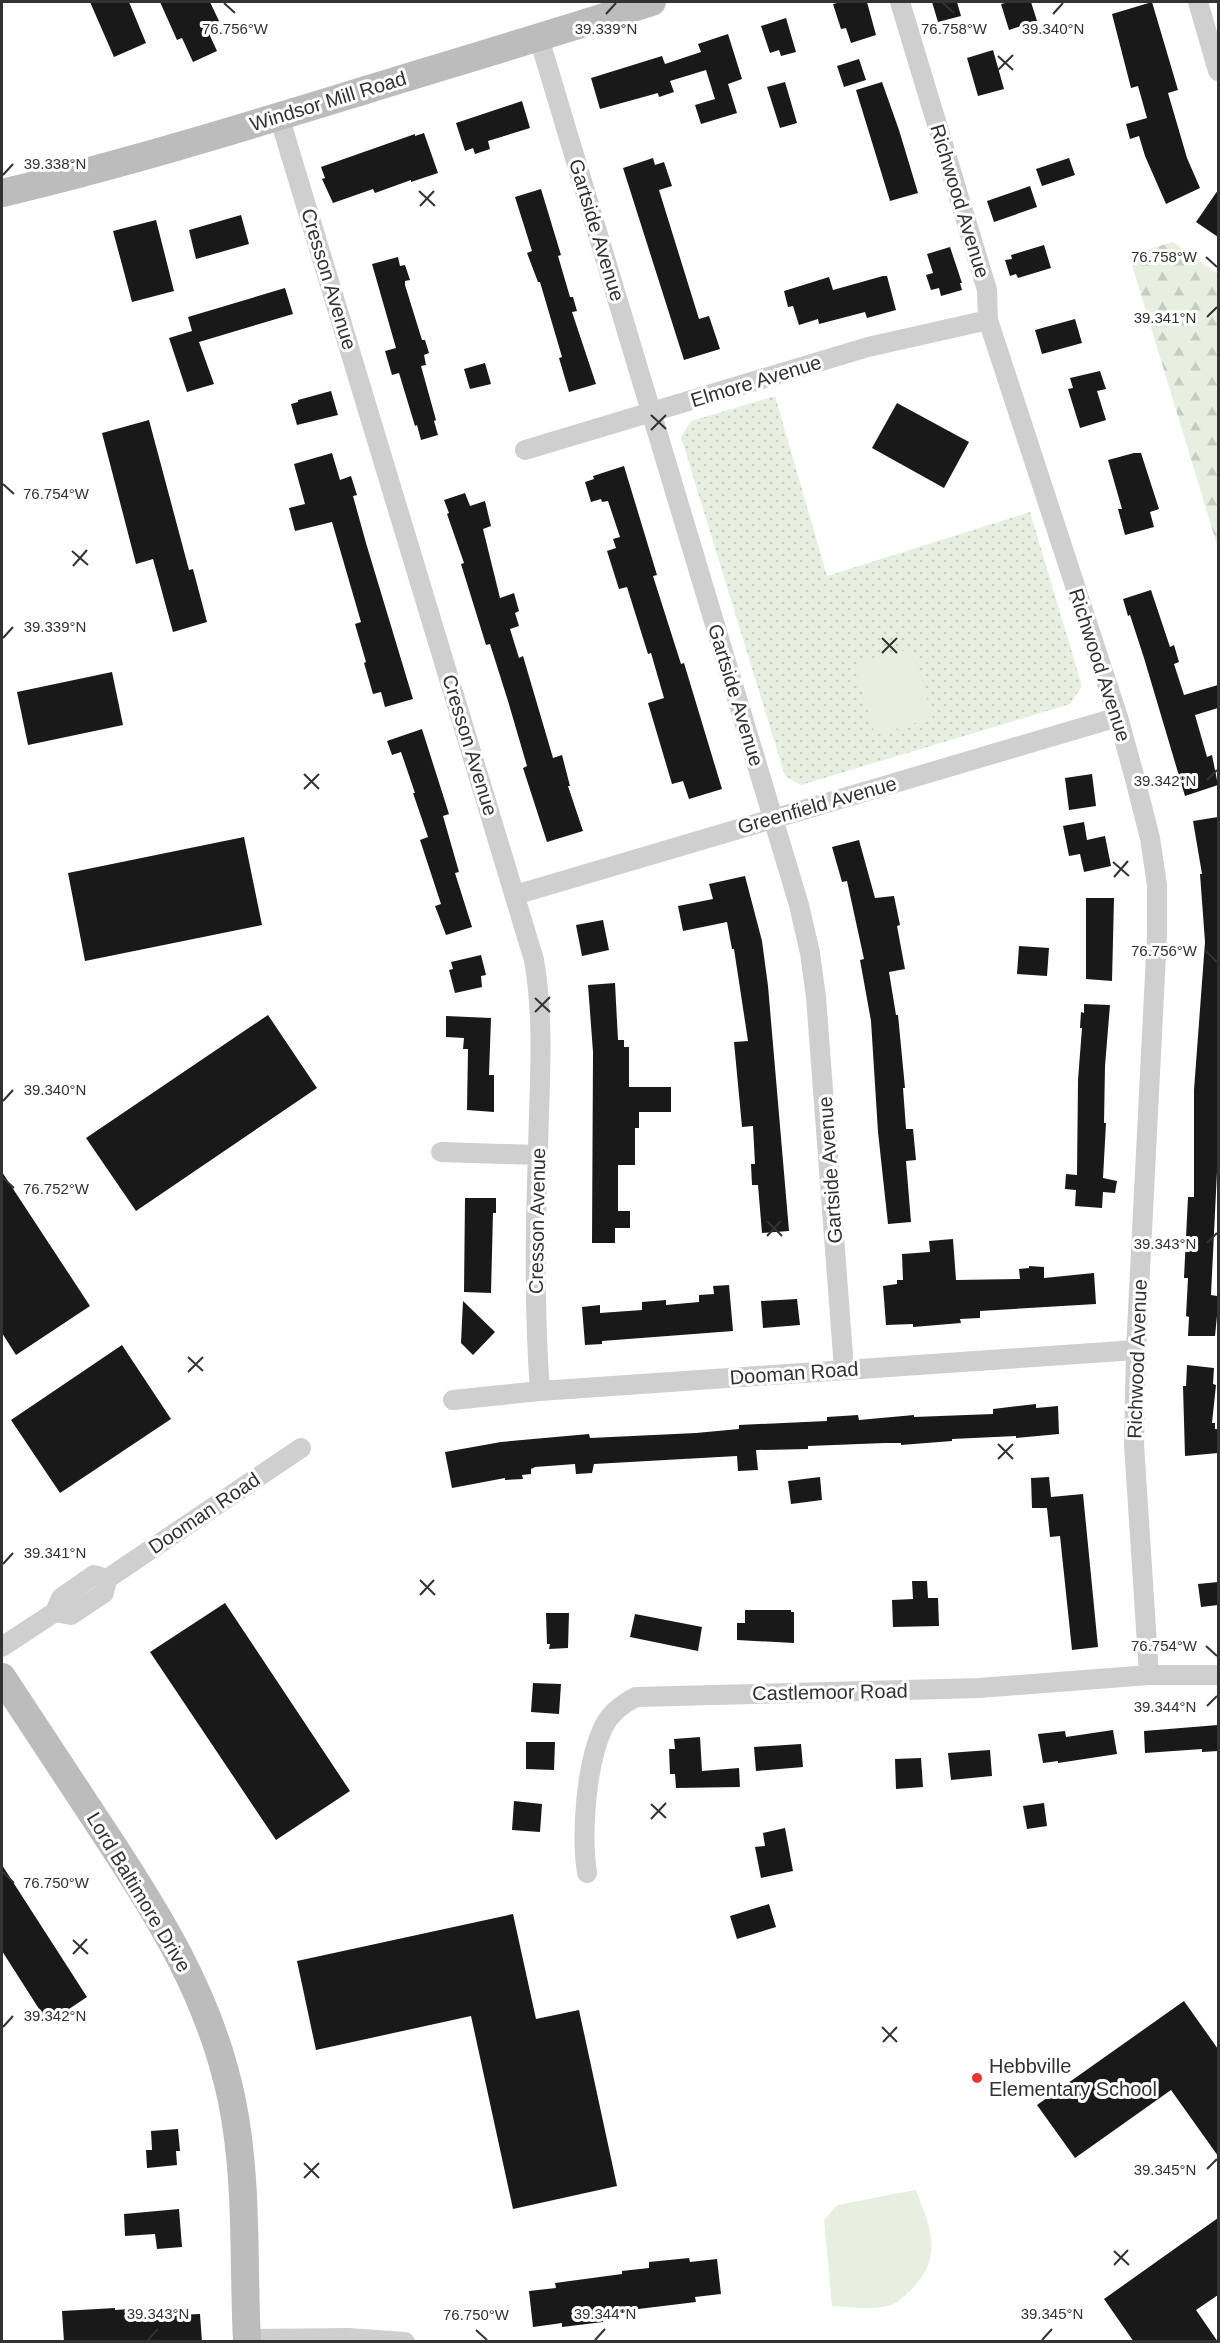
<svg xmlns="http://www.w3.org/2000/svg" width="1220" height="2343" font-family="Helvetica,sans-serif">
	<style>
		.forest { fill: url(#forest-firs) }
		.park { fill: url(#park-dots) }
		.pitch { fill: #e7efe1 }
		.building { fill: #191919 }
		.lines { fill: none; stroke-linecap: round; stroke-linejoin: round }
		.street { stroke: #cfcfcf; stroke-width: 20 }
		.secondary { stroke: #bcbcbc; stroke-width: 28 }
		.ticks { fill: none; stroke: #323232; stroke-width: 2 }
		.poi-dot { fill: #e93634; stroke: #fff; stroke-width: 2 }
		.labels { text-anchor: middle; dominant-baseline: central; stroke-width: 6; stroke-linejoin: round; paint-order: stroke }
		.street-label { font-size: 20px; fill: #323232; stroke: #fff }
		.poi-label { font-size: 20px; fill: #323232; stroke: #fff; text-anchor: start }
		.ticks-label { font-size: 15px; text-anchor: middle; fill: #323232; stroke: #fff; stroke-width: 6; stroke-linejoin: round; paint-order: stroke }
	</style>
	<defs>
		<pattern id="forest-firs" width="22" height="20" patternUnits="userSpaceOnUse" patternTransform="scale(1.5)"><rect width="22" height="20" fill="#e7efe1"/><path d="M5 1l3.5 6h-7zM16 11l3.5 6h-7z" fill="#c7cdc2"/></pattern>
		<pattern id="park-dots" width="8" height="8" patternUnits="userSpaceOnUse" patternTransform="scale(1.5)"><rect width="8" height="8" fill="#e7efe1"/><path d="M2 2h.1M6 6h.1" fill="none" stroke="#c7cdc2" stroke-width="1.8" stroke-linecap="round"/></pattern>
	</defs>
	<rect width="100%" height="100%" fill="#fff"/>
	<!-- forest -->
	<path class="forest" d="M1173 242 1218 274V548L1129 255Z"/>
	<!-- park -->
	<path class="park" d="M775 396 827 576 1030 512 1082 686 1070 704 801 785 785 776 681 437 691 421Z"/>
	<!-- pitch -->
	<path class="pitch" d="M912 648 933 718 875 735 854 665Z
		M916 2190C931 2230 944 2257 910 2291 903 2297 896 2305 887 2306 870 2310 850 2307 832 2306L824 2220 837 2205Z"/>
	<!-- building -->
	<path class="building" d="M90 2H129L146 43 114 57Z
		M160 2H210L219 21 206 27 217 51 193 62 182 38 177 40Z
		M841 2H867L876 35 851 43 846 28 841 29 833 4Z
		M932 2H957L961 16 938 22Z
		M1010 2H1031L1037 21 1009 30 1001 4Z
		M1152 2 1178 90 1168 93 1187 158 1200 188 1166 204 1145 156 1139 136 1130 139 1126 124 1147 118 1138 86 1131 88 1112 14Z
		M786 18 796 52 781 56 779 50 770 53 761 26Z
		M728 34 742 79 728 84 737 113 701 124 695 105 715 99 706 70 670 81 674 92 659 97 658 93 600 109 591 78 662 56 665 64 701 52 698 44Z
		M993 50 1004 89 978 96 967 58Z
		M859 59 866 80 844 87 837 66Z
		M785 82 797 123 780 128 767 87Z
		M882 82 899 130 918 193 890 201 856 90Z
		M522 101 530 128 488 141 490 149 475 154 473 148 465 151 456 123Z
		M424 133 438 173 411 182V180L375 193 373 189 333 203 322 179 325 178 321 167 415 134V136Z
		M653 158 655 165 664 162 672 186 659 190 699 319 709 316 720 349 684 360 623 168Z
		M1069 158 1075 175 1042 186 1036 169Z
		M1030 186 1037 207 994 222 987 201Z
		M541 189 561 255 558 256 570 297H573L577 311 572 312 596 384 569 392 559 358 562 357 540 282H538L527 253 532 251 515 197Z
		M1218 190V237L1196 222Z
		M241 215 249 244 196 259 189 230Z
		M156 220 174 291 132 302 113 231Z
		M1044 245 1051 268 1018 278 1016 274 1010 276 1005 260 1012 259 1011 255Z
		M950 247 962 283H960L962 290 941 296 939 288 931 290 926 275 933 273 927 254Z
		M398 257 400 266 405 265 410 280 405 281V285L422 340H425L429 353 424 355 426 365 421 366 436 420 434 421 438 435 421 440 417 425 415 426 399 373 392 375 385 351 396 348 372 264Z
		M883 276H887L896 310 867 318 865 312 819 324 818 319 799 325 793 306 788 307 784 291 829 277 833 290Z
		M285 288 293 314 199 342 214 384 187 392 169 338 192 331 188 317Z
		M1075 319 1082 343 1042 354 1035 330Z
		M485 363 491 384 470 389 464 369Z
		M1100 371 1106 389 1097 391 1106 420 1080 428 1068 389 1073 388 1070 378Z
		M331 391 338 415 297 425 291 404 298 402V400Z
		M897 403 969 442 944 488 872 448Z
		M149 420 189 570 193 569 207 622 173 632 153 559 136 564 102 433Z
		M332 453 340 480 351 476 357 495 353 496 366 543 413 699 385 707 381 692 373 694 364 663 366 662 355 624 361 622 332 522 295 531 289 508 305 504 294 464Z
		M1134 453H1141L1159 509 1150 512 1154 527 1125 535 1118 509H1122L1108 460Z
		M624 466 657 575 653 576 681 664 684 663 722 789 689 799 683 781 672 784 648 703 664 698 651 653 648 654 627 587 619 589 607 551 616 548 613 539 620 537 608 501 602 502 601 499 591 502 585 482 594 479 593 476Z
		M465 493 470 506 485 501 491 526 483 529 500 598 514 593 519 611 515 613 519 626 510 629 519 658 523 656 553 758 562 755 570 786H568L583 831 547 842 523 768 527 766 508 701 490 644 486 645 461 564 464 563 447 514 449 513 444 500Z
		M1151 590 1170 647 1174 645 1179 662 1174 664 1184 695 1218 685V708L1195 715 1207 757 1212 755 1218 785 1185 796 1144 658 1130 615 1128 616 1123 599Z
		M112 672 123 725 28 745 17 692Z
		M422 729 449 814 443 816 459 872 455 873 472 927 446 935 435 906 441 904 420 840 428 837 413 793H415L401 752 392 755 387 741Z
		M1092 774 1096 806 1069 810 1065 778Z
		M1218 817V1151L1211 1295 1217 1296 1218 1306 1215 1336H1188L1189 1317 1186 1316 1188 1278H1184L1188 1197H1194V1090L1205 942 1200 874H1202L1193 821Z
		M1084 822 1087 840 1105 836 1111 866 1084 872 1080 854 1069 856 1063 826Z
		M244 837 262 925 85 961 68 873Z
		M859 840 875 898 894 896 900 925 897 926 905 969 889 972 896 1015H898L905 1088H903L906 1129H913L916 1160 906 1161 911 1222 888 1224 878 1132 871 1021 860 960 864 959 847 881 842 882 832 847Z
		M745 876 762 941 768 986 789 1231 762 1233 758 1185H752L751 1164H755L753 1126 742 1127 734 1042 748 1041 734 949H732L727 922 683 931 678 906 713 899 709 884Z
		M1086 898H1114L1112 981 1086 979Z
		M603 920 609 950 582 956 576 925Z
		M1019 946 1049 948 1047 976 1017 974Z
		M481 955 486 975 481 976 482 987 455 993 449 970 453 969 451 962Z
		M615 983 618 1040H624V1047H629V1087H671V1112H639V1128H635V1165H618V1211H630V1228H615V1243H592L593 1052 588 985Z
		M1084 1004 1110 1005 1105 1066 1104 1123H1106L1103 1178 1117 1181 1115 1193 1103 1192 1102 1208 1075 1206 1076 1190 1065 1189 1066 1174 1077 1175 1078 1080 1082 1028H1080L1081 1012 1084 1013Z
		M268 1015 317 1088 136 1211 86 1138Z
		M446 1016 491 1018 489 1075H494V1112L467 1110 468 1049H463L464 1038 446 1037Z
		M2 1172 90 1306 16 1355 2 1333Z
		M465 1198H496V1213H493L491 1293 464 1292Z
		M953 1239 956 1280 1020 1279 1019 1269 1029 1268V1266L1044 1267V1278L1094 1273 1096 1304 980 1311V1318L960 1319 961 1323 913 1327V1324L886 1325 883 1286 897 1284V1280H903L902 1254 930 1252 929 1241Z
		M729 1285 733 1331 602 1341V1344L585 1345 582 1307 600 1305V1313L642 1310V1302L666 1300V1305L699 1302V1295L714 1294 713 1286Z
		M797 1299 800 1325 763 1328 761 1301Z
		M463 1301 495 1332 473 1355 461 1343Z
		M122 1345 171 1419 60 1493 11 1420Z
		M1187 1365 1214 1368 1213 1384 1216 1385 1212 1423H1215V1429H1218V1453L1185 1456 1183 1386H1186Z
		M1036 1404V1408L1058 1406 1059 1434 1016 1438V1436L952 1439V1441L901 1445V1443H885L808 1446V1449L756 1450 758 1470 738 1471 737 1456 594 1464 592 1473 576 1474 575 1464 535 1467 531 1469V1474L522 1475 523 1479 505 1480V1478L452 1488 445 1452 501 1442 589 1434 590 1438 696 1433 739 1429V1425L827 1421V1417L858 1415 859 1420 914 1415V1417L993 1414V1409Z
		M820 1477 822 1500 791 1504 788 1481Z
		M1049 1477 1051 1497 1083 1494 1098 1647 1072 1650 1060 1536 1050 1537 1047 1508H1032L1031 1478Z
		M912 1581H927L928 1598H938L939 1626 893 1627 892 1600 913 1599Z
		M1218 1582V1605L1201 1607 1198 1584Z
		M225 1603 350 1791 276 1840 150 1652Z
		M745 1610H791V1612H794V1643L737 1640V1623H745Z
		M546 1613H569L568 1648 549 1649 550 1644H547Z
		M635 1614 702 1627 698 1651 630 1637Z
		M533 1683 561 1684 559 1714 531 1712Z
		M1218 1725V1751L1202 1752V1749L1145 1753 1144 1731Z
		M1113 1730 1117 1754 1058 1763V1761L1043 1763 1038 1734 1065 1731 1066 1737Z
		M700 1737 702 1771 739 1768 740 1787 676 1788 675 1774H670L669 1749H675L674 1739Z
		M526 1742H555L554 1770 526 1769Z
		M801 1744 803 1767 756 1771 754 1747Z
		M990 1750 992 1776 951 1780 948 1753Z
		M921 1758 923 1787 896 1789 895 1759Z
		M514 1801 542 1804 540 1832 512 1830Z
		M1044 1803 1047 1826 1027 1829 1023 1806Z
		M785 1828 793 1871 761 1878 755 1847 765 1846 763 1833Z
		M2 1865 87 1997 48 2023 2 1951Z
		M769 1904 776 1927 737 1939 730 1916Z
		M513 1914 536 2019 579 2010 617 2186 513 2209 471 2016 316 2050 297 1961Z
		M1184 2001 1218 2049V2156L1171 2090 1075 2158 1037 2105Z
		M178 2129 180 2151H176L177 2165 147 2168 146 2150H152L151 2131Z
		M179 2209 182 2247 157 2249 155 2234 125 2236 124 2214Z
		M1218 2218V2295L1196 2310 1218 2342H1134L1104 2299Z
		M689 2258 690 2262 717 2259 721 2294 695 2297 696 2302 630 2310V2313L602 2317 603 2322 562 2327V2323L533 2327 529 2291 556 2288 555 2283 622 2274V2271L649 2268V2262Z
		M115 2308V2310L130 2309V2317L200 2314 202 2342H64L62 2311Z"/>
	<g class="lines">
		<!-- street -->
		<path class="street" d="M900 2 987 290 988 320 1118 717 1135 779 1150 838 1157 885V935L1136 1350 1134 1444 1149 1675
			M1198 2 1218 71
			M539 38 799 905 810 953 816 997 844 1369
			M279 116 534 960C545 1024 539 1087 538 1152 535 1231 534 1312 540 1391
			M525 450 868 347 988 320
			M515 895 1118 717
			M441 1152 538 1155
			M453 1400 540 1391 1136 1350
			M55 1612 71 1615 104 1593 107 1579 301 1448
			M2 1647 55 1612 61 1598 94 1575 107 1579
			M587 1873C581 1834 586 1764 603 1728 610 1713 622 1704 636 1697L979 1688 1149 1675H1218
			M247 2339 348 2338 405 2342"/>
		<!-- secondary -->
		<path class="secondary" d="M2 193C125 164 248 126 369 89 464 60 558 32 652 2
			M2 1677C35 1727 68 1778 102 1829 159 1915 211 1998 232 2101 248 2180 243 2262 247 2342"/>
	</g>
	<!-- ticks -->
	<path class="ticks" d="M224 3 235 13M943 3 954 13M606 14 616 3M1053 14 1063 3M998 56 1013 70M998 70 1013 55M3 175 13 164M419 191 435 206M420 206 434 191M1206 257 1217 267M1207 317 1217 307M651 415 666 429M651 430 666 415M3 484 14 494M72 551 88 565M73 566 87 550M3 638 13 627M882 638 897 653M882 653 897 638M304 774 319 789M1207 780 1217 770M304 789 319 774M1113 862 1129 876M1114 877 1128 861M1206 951 1217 962M535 998 550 1012M535 1012 550 997M3 1101 13 1090M3 1178 14 1188M767 1221 782 1236M767 1236 781 1221M1207 1243 1217 1233M188 1357 203 1371M188 1372 203 1357M998 1444 1013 1459M998 1459 1013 1444M3 1564 13 1553M420 1580 435 1595M420 1595 434 1580M1206 1646 1217 1656M1207 1706 1217 1696M651 1804 666 1818M651 1819 666 1803M3 1872 14 1883M73 1940 88 1954M73 1954 87 1939M3 2027 13 2016M882 2027 897 2042M883 2042 897 2027M304 2163 319 2178M1207 2169 1217 2159M304 2178 319 2163M1114 2251 1129 2265M1114 2265 1128 2250M476 2330 487 2340M148 2340 158 2329M595 2340 605 2329M1042 2340 1052 2329"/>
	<!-- markers -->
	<circle class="poi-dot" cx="977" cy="2078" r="6"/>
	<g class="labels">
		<!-- street labels -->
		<g class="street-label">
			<text transform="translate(328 101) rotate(-17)">Windsor Mill Road</text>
			<text transform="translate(960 201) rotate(73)">Richwood Avenue</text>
			<text transform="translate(597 230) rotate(73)">Gartside Avenue</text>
			<text transform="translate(329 279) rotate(73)">Cresson Avenue</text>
			<text transform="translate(756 381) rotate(-17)">Elmore Avenue</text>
			<text transform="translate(1100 665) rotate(72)">Richwood Avenue</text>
			<text transform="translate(736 695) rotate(73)">Gartside Avenue</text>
			<text transform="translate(470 745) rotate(73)">Cresson Avenue</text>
			<text transform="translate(817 805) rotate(-16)">Greenfield Avenue</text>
			<text transform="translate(830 1170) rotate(-94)">Gartside Avenue</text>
			<text transform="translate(537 1221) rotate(-89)">Cresson Avenue</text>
			<text transform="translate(1137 1359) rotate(-88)">Richwood Avenue</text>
			<text transform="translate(794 1373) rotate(-4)">Dooman Road</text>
			<text transform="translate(204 1513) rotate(-34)">Dooman Road</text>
			<text transform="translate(830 1692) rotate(-1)">Castlemoor Road</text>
			<text transform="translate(139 1892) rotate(59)">Lord Baltimore Drive</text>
		</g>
		<!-- poi labels -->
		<g class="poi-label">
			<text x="989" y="2066">Hebbville<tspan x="989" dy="23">Elementary School</tspan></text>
		</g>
	</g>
	<g class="ticks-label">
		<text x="235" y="34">76.756°W</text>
		<text x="954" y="34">76.758°W</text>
		<text x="606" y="34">39.339°N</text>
		<text x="1053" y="34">39.340°N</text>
		<text x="55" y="169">39.338°N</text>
		<text x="1164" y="262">76.758°W</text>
		<text x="1165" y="323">39.341°N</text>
		<text x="56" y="499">76.754°W</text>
		<text x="55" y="632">39.339°N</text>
		<text x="1165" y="786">39.342°N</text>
		<text x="1164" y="956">76.756°W</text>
		<text x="55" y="1095">39.340°N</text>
		<text x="56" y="1194">76.752°W</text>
		<text x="1165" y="1249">39.343°N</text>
		<text x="55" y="1558">39.341°N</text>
		<text x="1164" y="1651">76.754°W</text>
		<text x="1165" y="1712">39.344°N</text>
		<text x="56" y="1888">76.750°W</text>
		<text x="55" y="2021">39.342°N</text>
		<text x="1165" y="2175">39.345°N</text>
		<text x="158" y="2319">39.343°N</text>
		<text x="605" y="2319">39.344°N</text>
		<text x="1052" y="2319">39.345°N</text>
		<text x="476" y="2320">76.750°W</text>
	</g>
	<!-- border -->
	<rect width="1220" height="2343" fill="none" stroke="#323232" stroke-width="6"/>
</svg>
